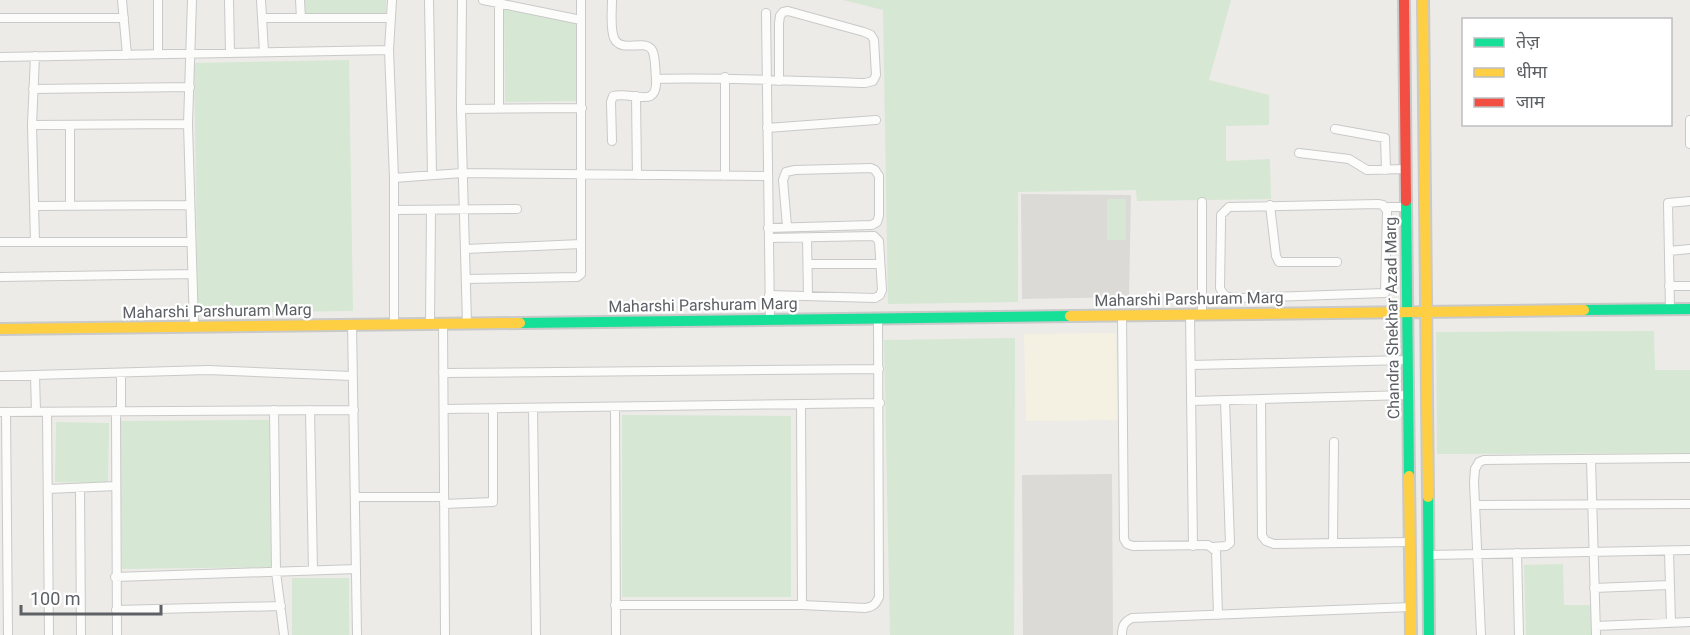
<svg xmlns="http://www.w3.org/2000/svg" width="1690" height="635" font-family="Roboto,'Noto Sans Devanagari',sans-serif">
	<style>
		.commercial { fill: #f4f0e2 }
		.education { fill: #dcdad6 }
		.green { fill: #d6e7d4 }
		.lines { fill: none; stroke-linecap: round; stroke-linejoin: round }
		.street-casing { stroke: #c9c9c9; stroke-width: 10 }
		.fast-casing { stroke: #c9c9c9; stroke-width: 14 }
		.slow-casing { stroke: #c9c9c9; stroke-width: 14 }
		.jam-casing { stroke: #c9c9c9; stroke-width: 14 }
		.street { stroke: #fcfcfb; stroke-width: 8 }
		.fast { stroke: #16e098; stroke-width: 10 }
		.slow { stroke: #ffcf43; stroke-width: 10 }
		.jam { stroke: #f24e42; stroke-width: 10 }
		.labels { text-anchor: middle; dominant-baseline: central; stroke-width: 4.5; stroke-linejoin: round; paint-order: stroke }
		.street-label { font-size: 16px; fill: #5d6064; stroke: #fff }
	</style>
	<rect width="100%" height="100%" fill="#ecebe7"/>
	<!-- commercial -->
	<path class="commercial" d="M1116 333 1118 420 1026 421 1024 334Z"/>
	<!-- education -->
	<path class="education" d="M1021 194 1131 195 1129 297 1022 299Z
		M1112 474 1113 635H1023L1022 475Z"/>
	<!-- green -->
	<path class="green" d="M304 0H386V16L305 17Z
		M843 0H1231L1209 80 1269 95V125L1226 126V161L1270 159 1271 199 1137 201 1136 190 1018 192V302L888 304 883 10Z
		M504 9 577 24 578 101 505 102Z
		M349 60 353 311 198 313 194 63Z
		M1107 199H1126V240H1107Z
		M1654 331 1655 370H1690V453L1437 454 1436 332Z
		M1015 338 1014 635H890L884 340Z
		M622 415 791 416V597H622Z
		M269 420 271 567 122 569 120 421Z
		M56 422 109 423 108 483 55 482Z
		M1563 564 1564 605H1592L1593 635H1526L1524 565Z
		M292 578H349V635H292Z"/>
	<g class="lines">
		<!-- street casing -->
		<g class="street-casing">
			<path id="street" d="M122 0 127 55
				M158 0V54
				M192 0 188 124 194 326
				M229 0 230 53
				M261 0 264 52
				M300 0 301 18
				M392 0 389 50 394 178V324
				M429 0 432 175
				M462 0 461 109 467 323
				M483 0 581 20
				M612 0C612 11 610 28 614 38 621 54 644 38 652 50 656 57 655 71 656 79 726 77 795 81 865 83L873 81 876 75 874 40 871 35 864 32 788 11 783 12 780 16 779 23V81
				M499 3V108
				M766 13 770 319
				M0 18H124
				M262 18H391
				M0 57 389 50
				M725 77V176
				M33 89 190 87
				M636 96 637 175
				M461 109 582 108
				M1690 120V144
				M32 125 188 124
				M767 128 876 120
				M1335 129 1385 138 1386 170
				M612 141 611 102 613 96C633 91 658 110 656 79
				M1299 153 1349 159 1367 170 1405 169
				M394 178 462 173 768 176
				M1378 204 1383 205 1387 211 1385 293 1240 298C1230 298 1224 298 1220 288L1221 223V215L1229 207Z
				M1270 205 1276 256 1279 262H1337
				M34 206 190 205
				M70 206V125
				M1386 207H1405
				M394 210 517 209
				M768 228 872 225 877 222 879 216V176L875 170 871 168 795 170 786 172 783 180 787 226
				M769 238 874 236 879 241 882 290 880 295 875 298 769 295
				M807 238 808 296
				M0 242H191
				M35 242 32 125 35 56
				M466 249 581 244
				M1669 251 1690 249
				M808 264H880
				M0 277 192 274
				M466 279 577 277 581 274V0
				M1669 286H1690
				M1670 309 1668 203 1690 201
				M1190 314 1193 546
				M1202 314V202
				M1122 315 1124 539 1127 544 1133 546 1208 545 1216 551 1218 615
				M443 323 445 635
				M352 324 357 635
				M430 324 431 210
				M1191 365 1407 360
				M121 373V411
				M443 373 879 369
				M35 375 36 412
				M0 376 208 370 352 376
				M1261 399 1262 536 1266 541 1274 544 1410 542
				M1191 401 1408 395
				M801 404 802 605
				M615 407 616 635
				M533 408 536 635
				M444 409 880 403
				M274 410 276 572 284 635
				M310 410 313 570
				M116 411 117 635
				M0 412 354 410
				M6 412 8 635
				M47 412 49 635
				M1591 460 1596 635
				M80 488 81 635
				M48 489 116 486
				M355 497H444
				M444 504 493 502V409
				M1475 505 1690 504
				M1333 543 1334 442
				M1213 547 1226 546 1230 543 1225 400
				M1669 551 1671 623
				M1517 553 1519 635
				M1429 555 1690 550
				M115 577 356 569
				M1594 588 1669 585
				M615 605H802L865 608C873 607 876 604 879 597L878 318
				M116 610 281 606
				M1596 626 1690 622
				M1122 635C1122 626 1124 622 1132 618L1411 607
				M1481 635 1474 482 1475 469 1479 462 1484 460 1690 458"/>
		</g>
		<!-- fast casing -->
		<g class="fast-casing">
			<path id="fast" d="M1406 201 1409 476
				M1584 310 1690 309
				M520 323 1070 316
				M1428 497 1429 635"/>
		</g>
		<!-- slow casing -->
		<g class="slow-casing">
			<path id="slow" d="M1423 0 1428 497
				M1070 316 1584 310
				M0 329 520 323
				M1409 476 1411 635"/>
		</g>
		<!-- jam casing -->
		<g class="jam-casing">
			<path id="jam" d="M1404 0 1406 201"/>
		</g>
		<!-- street -->
		<use href="#street" class="street"/>
		<!-- fast -->
		<use href="#fast" class="fast"/>
		<!-- slow -->
		<use href="#slow" class="slow"/>
		<!-- jam -->
		<use href="#jam" class="jam"/>
	</g>
	<g class="labels">
		<!-- street labels -->
		<g class="street-label">
			<text transform="translate(1189 299) rotate(-1)">Maharshi Parshuram Marg</text>
			<text transform="translate(703 305) rotate(-1)">Maharshi Parshuram Marg</text>
			<text transform="translate(217 311) rotate(-1)">Maharshi Parshuram Marg</text>
			<text transform="translate(1392 318) rotate(-91)">Chandra Shekhar Azad Marg</text>
		</g>
	</g>
	<!-- legend -->
	<rect x="1462" y="18" width="210" height="108" fill="#ffffff" stroke="#bebfc1" stroke-width="1.5"/>
	<rect x="1474" y="38" width="30" height="9" fill="#16e098" stroke="#bebfc1" stroke-width="1.5"/>
	<text x="1516" y="48" font-size="18" fill="#5d6064">तेज़</text>
	<rect x="1474" y="68" width="30" height="9" fill="#ffcf43" stroke="#bebfc1" stroke-width="1.5"/>
	<text x="1516" y="78" font-size="18" fill="#5d6064">धीमा</text>
	<rect x="1474" y="98" width="30" height="9" fill="#f24e42" stroke="#bebfc1" stroke-width="1.5"/>
	<text x="1516" y="108" font-size="18" fill="#5d6064">जाम</text>
	<!-- scale -->
	<path d="M21 605v9h140v-9" fill="none" stroke="#5d6064" stroke-width="3"/>
	<text x="30" y="605" font-size="18" fill="#5d6064" stroke="#ffffff" stroke-width="4.5" paint-order="stroke">100 m</text>
</svg>
